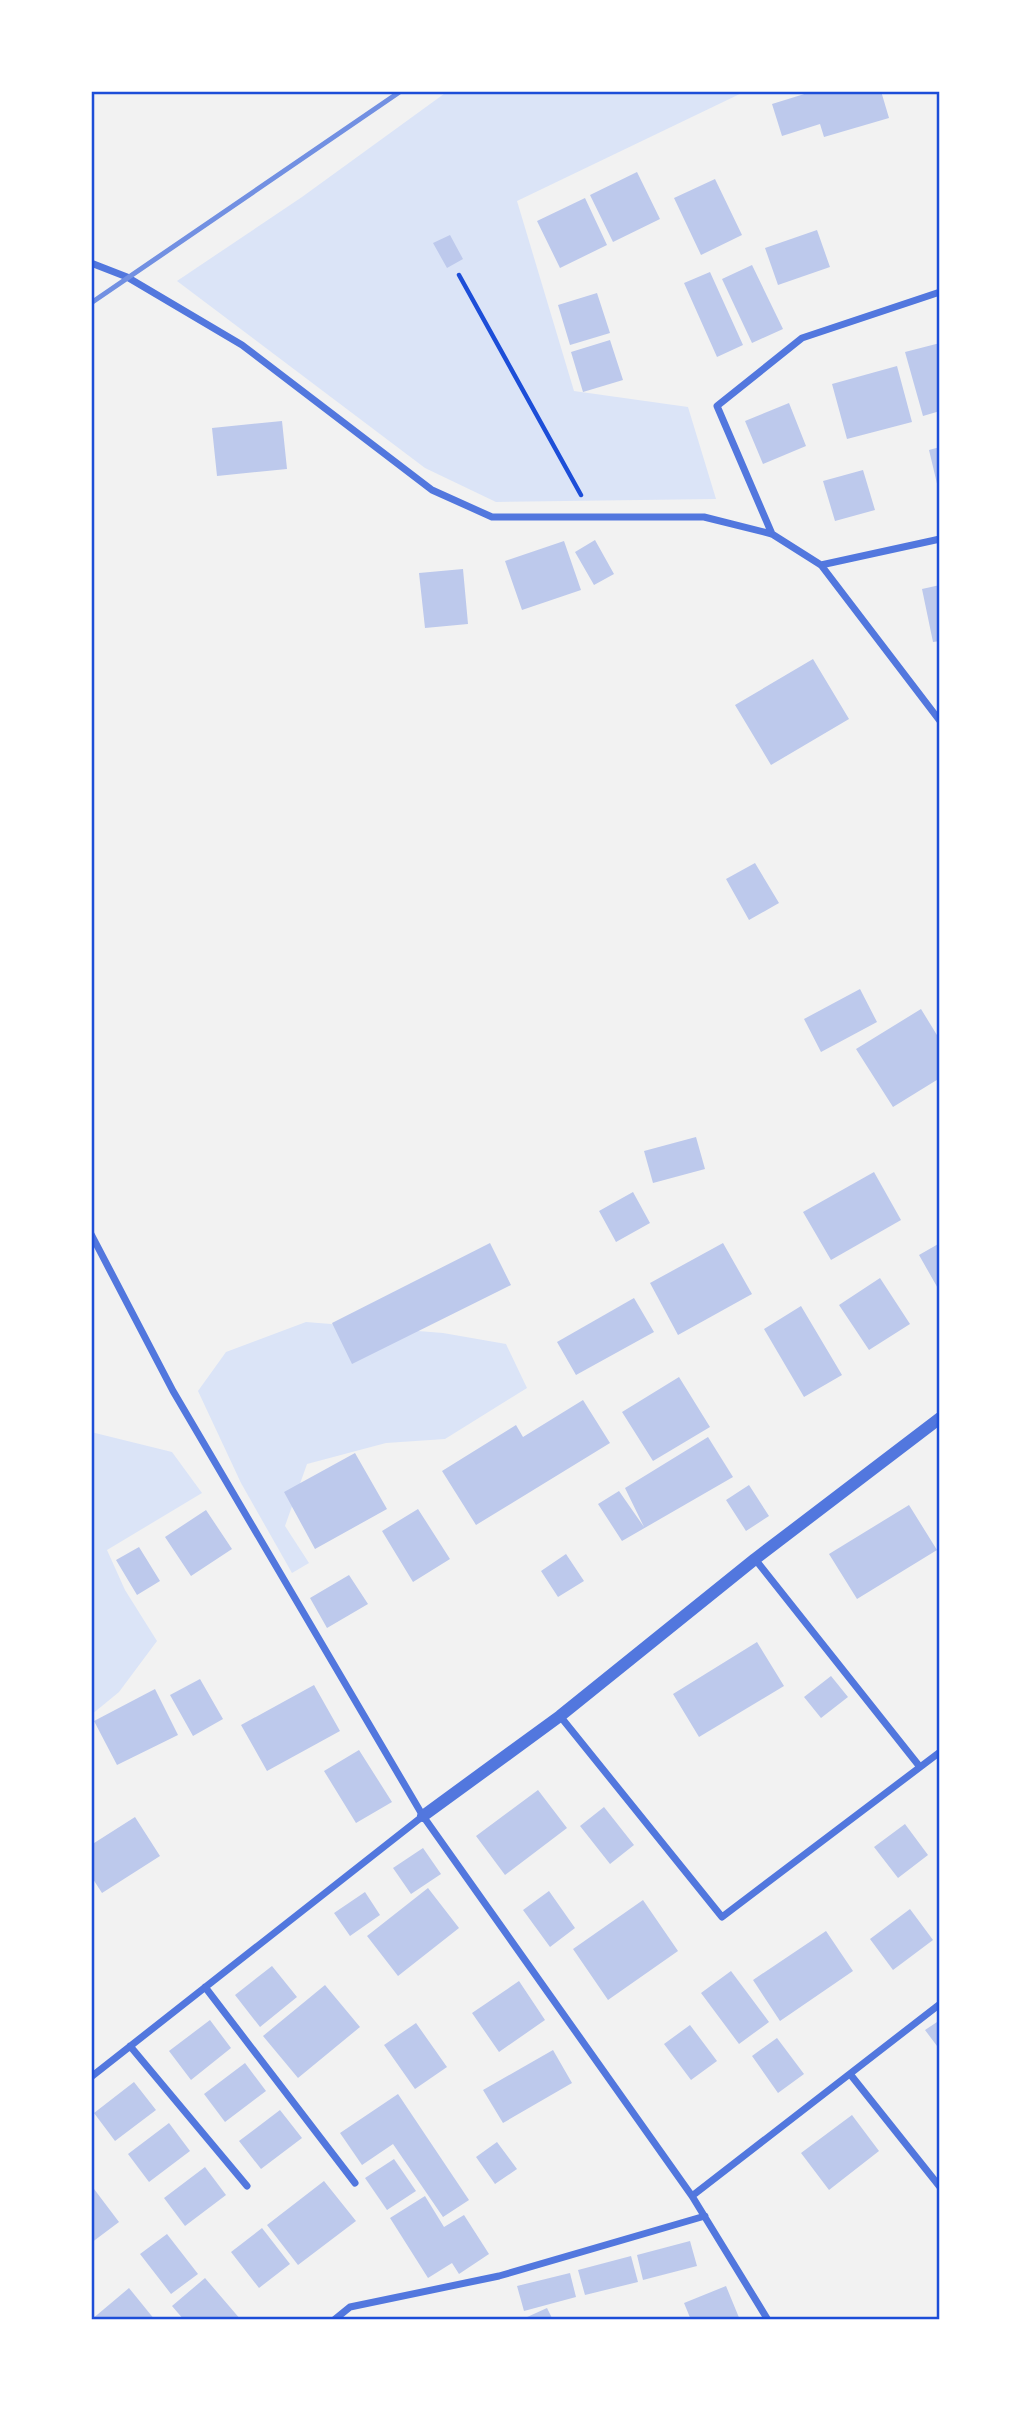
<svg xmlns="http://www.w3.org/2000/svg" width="1031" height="2411" font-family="'Nunito Sans',sans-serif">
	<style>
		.green { fill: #dbe4f7 }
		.building { fill: #bdc9ec }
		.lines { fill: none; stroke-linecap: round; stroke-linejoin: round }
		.path { stroke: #1d4ed8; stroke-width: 4.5 }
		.minor { stroke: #5277de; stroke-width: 7 }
		.tertiary { stroke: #5277de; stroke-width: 12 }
		.rail { stroke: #7290e2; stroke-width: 5 }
		.neatline { fill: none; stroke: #1d4ed8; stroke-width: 2.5 }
	</style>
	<rect width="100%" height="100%" fill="#f2f2f2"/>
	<!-- green -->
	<path class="green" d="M448 91H746L517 201 574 391 688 407 716 499 496 502 425 468 177 281 302 197Z
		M306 1322 443 1333 506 1344 527 1388 445 1439 386 1443 307 1464 285 1526 309 1563 292 1573 241 1483 198 1391 226 1352Z
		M91 1432 172 1452 202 1493 107 1550 125 1590 157 1641 119 1692 91 1715Z"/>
	<!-- building -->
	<path class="building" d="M814 91H881L889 118 824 137 820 124 782 136 772 104Z
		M637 172 660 219 613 242 590 195Z
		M715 179 742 235 701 255 674 198Z
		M585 198 607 245 560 268 537 221Z
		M817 230 830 267 778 285 765 248Z
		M450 235 463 259 447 268 433 243Z
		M752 265 783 329 752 343 722 279Z
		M710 272 743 345 717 357 684 283Z
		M597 293 610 333 570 345 558 305Z
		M610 340 623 380 583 392 571 352Z
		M940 343V411L923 416 905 352Z
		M897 366 912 422 847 439 832 384Z
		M789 403 806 446 763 464 745 421Z
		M282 421 287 469 217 476 212 428Z
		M940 447V492H939L929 450Z
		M863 470 875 510 835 521 823 481Z
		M595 540 614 574 594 585 575 552Z
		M564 541 581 590 522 610 505 561Z
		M463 569 468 624 425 628 419 573Z
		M940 585V641L933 642 922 589Z
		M813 659 849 719 771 765 735 705Z
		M755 863 779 903 749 920 726 879Z
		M860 989 877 1022 821 1052 804 1019Z
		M921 1009 940 1040V1078L893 1107 856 1049Z
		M696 1137 705 1169 653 1183 644 1151Z
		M874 1172 901 1220 831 1260 803 1212Z
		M633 1192 650 1223 616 1242 599 1211Z
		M490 1243 511 1285 352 1364 332 1323Z
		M723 1243 752 1294 678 1335 650 1283Z
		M940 1243V1292L919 1255Z
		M880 1278 910 1324 869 1350 839 1305Z
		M634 1298 654 1332 576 1375 557 1342Z
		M801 1306 842 1375 804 1397 764 1329Z
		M679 1377 710 1427 653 1461 622 1412Z
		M583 1400 610 1443 476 1525 442 1471 516 1425 523 1437Z
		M708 1437 733 1477 622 1541 598 1504 619 1491 644 1527 625 1488Z
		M355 1453 387 1509 315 1549 284 1492Z
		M749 1485 769 1516 746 1531 726 1500Z
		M909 1505 937 1550 857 1599 829 1554Z
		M418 1509 450 1559 413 1582 382 1531Z
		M206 1510 232 1549 191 1576 165 1537Z
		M139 1547 160 1581 137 1595 116 1560Z
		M566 1554 584 1581 558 1597 541 1571Z
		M349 1575 368 1604 327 1628 310 1598Z
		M757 1642 784 1686 699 1737 673 1694Z
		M831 1676 848 1697 821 1718 804 1697Z
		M200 1679 223 1719 193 1736 170 1695Z
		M314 1685 340 1731 267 1771 241 1725Z
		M155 1689 178 1735 117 1765 94 1721Z
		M359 1750 392 1802 356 1823 324 1771Z
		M538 1790 567 1828 505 1875 476 1836Z
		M604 1807 634 1845 610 1864 580 1826Z
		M135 1817 160 1856 102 1893 91 1876V1845Z
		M905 1824 928 1855 898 1878 874 1847Z
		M423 1848 441 1874 411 1894 393 1868Z
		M428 1888 459 1928 398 1976 367 1936Z
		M549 1891 575 1928 550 1947 523 1910Z
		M365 1892 380 1915 350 1936 334 1913Z
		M643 1900 678 1951 608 2000 573 1949Z
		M910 1909 933 1940 893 1970 870 1939Z
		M826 1931 853 1971 780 2021 753 1980Z
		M272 1966 297 1997 260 2027 235 1995Z
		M731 1971 769 2022 739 2044 701 1993Z
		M519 1981 545 2020 499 2052 472 2013Z
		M325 1985 360 2027 298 2078 263 2036Z
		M210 2020 231 2048 191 2080 169 2051Z
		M940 2020V2050L925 2030Z
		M416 2023 447 2067 415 2089 384 2045Z
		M690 2025 717 2061 691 2080 664 2044Z
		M777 2038 804 2074 778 2093 752 2056Z
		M553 2050 572 2083 503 2123 483 2090Z
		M245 2063 266 2091 225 2122 204 2094Z
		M134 2082 156 2110 115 2141 94 2113Z
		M398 2094 469 2200 443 2217 393 2144 362 2165 340 2133Z
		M280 2110 302 2138 261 2169 239 2141Z
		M852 2115 879 2151 829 2190 801 2153Z
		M169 2123 190 2151 149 2182 128 2154Z
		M497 2142 517 2169 495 2184 476 2157Z
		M394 2159 416 2191 387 2210 365 2178Z
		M205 2167 226 2195 185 2226 164 2198Z
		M324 2181 356 2221 298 2265 267 2225Z
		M91 2185 119 2222 91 2243Z
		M425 2196 444 2227 464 2215 489 2254 459 2274 452 2263 428 2278 390 2218Z
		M262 2228 290 2264 259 2288 231 2252Z
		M167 2234 198 2274 171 2294 140 2254Z
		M690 2241 697 2266 643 2280 637 2255Z
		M631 2256 638 2282 585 2295 578 2270Z
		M570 2273 576 2297 524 2311 517 2286Z
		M205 2278 241 2320H184L172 2306Z
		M726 2286 740 2320H691L684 2303Z
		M129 2288 155 2320H91Z
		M547 2308 553 2320H525V2318Z"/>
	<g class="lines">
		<!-- path -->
		<path class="path" d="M459 275 581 495"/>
		<!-- minor -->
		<path class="minor" d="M91 263 127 277 242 345 432 490 492 517H704L772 534 821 565 940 721
			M772 534 717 406 802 338 940 292
			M821 565 940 539
			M91 1234 173 1391 423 1816 692 2196 768 2320
			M755 1559 920 1767
			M560 1716 722 1917 940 1752
			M205 1987 355 2183
			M130 2046 247 2186
			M850 2074 940 2187
			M91 2077 423 1816
			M692 2196 940 2004
			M334 2320 350 2307 499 2276 705 2216"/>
		<!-- tertiary -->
		<path class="tertiary" d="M423 1816 560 1716 755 1559 940 1418"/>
		<!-- rail -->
		<path class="rail" d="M91 303 401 91"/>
	</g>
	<!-- border -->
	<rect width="1031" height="2411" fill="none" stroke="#ffffff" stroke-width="186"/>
	<rect x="93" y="93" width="845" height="2225" class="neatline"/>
</svg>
